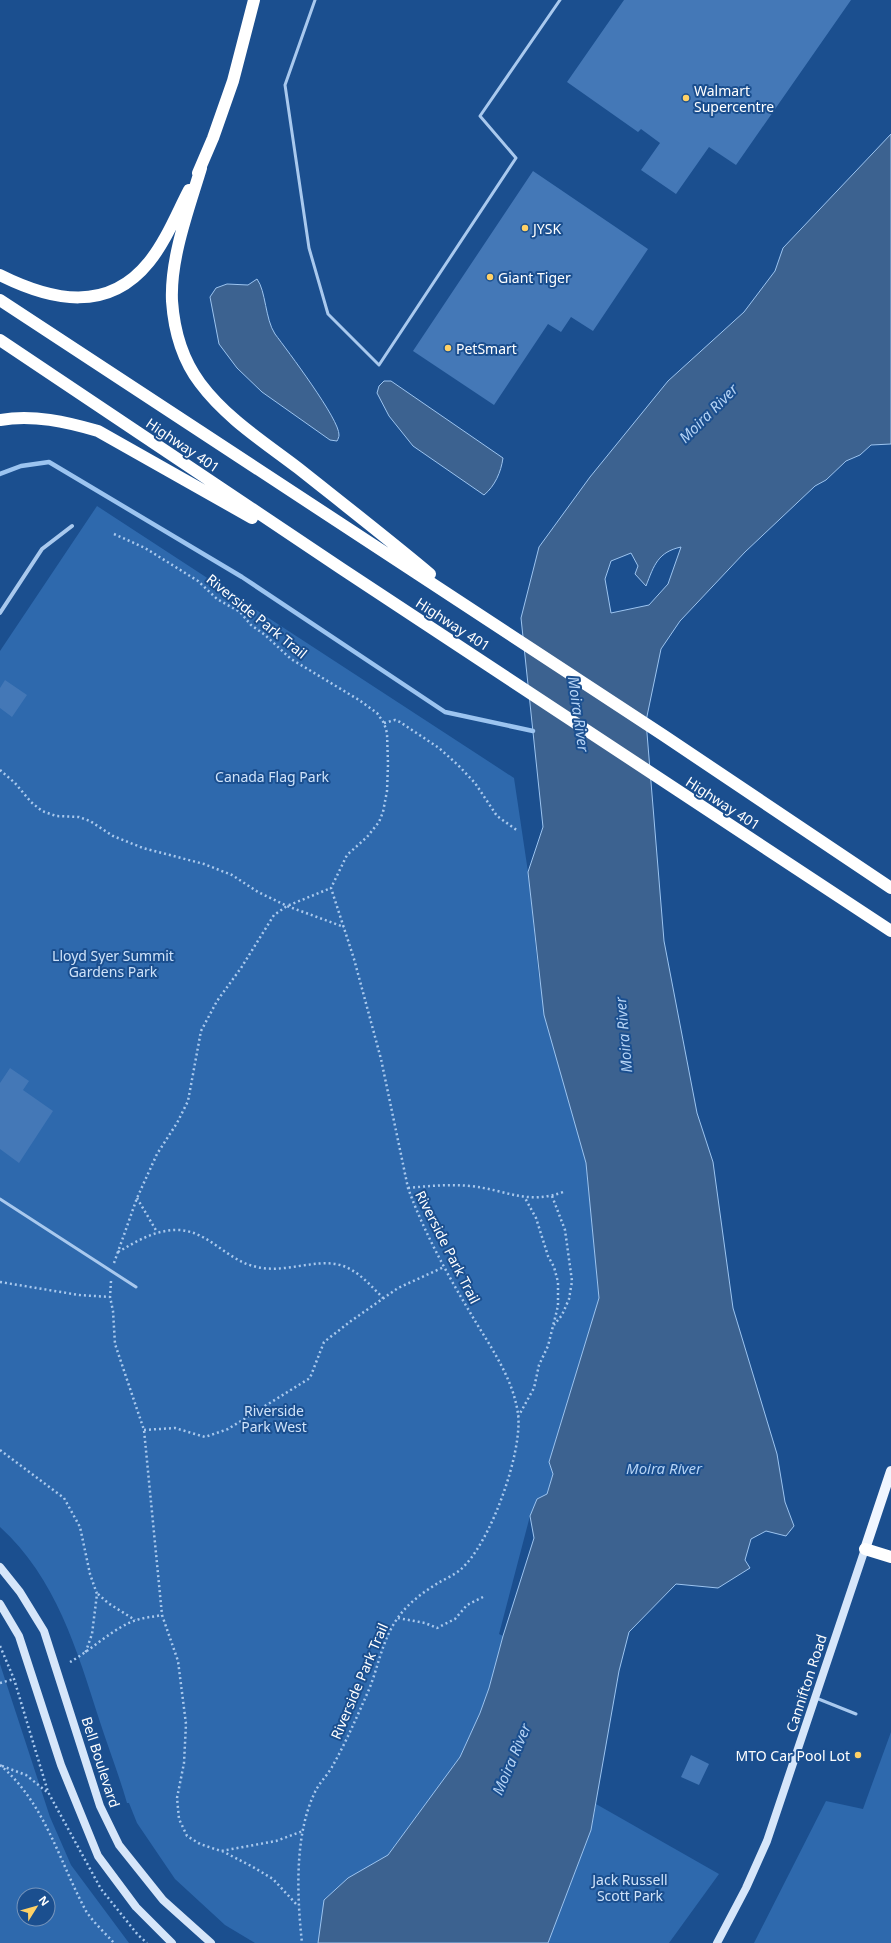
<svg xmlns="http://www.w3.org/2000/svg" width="891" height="1943" font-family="'Noto Sans',sans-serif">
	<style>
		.green { fill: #2e69ad; fill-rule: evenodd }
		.water { fill: #3c6290; stroke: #9cc4f0; fill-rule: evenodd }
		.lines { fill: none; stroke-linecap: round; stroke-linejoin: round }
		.stream { stroke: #9cc4f0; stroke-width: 4.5 }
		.building { fill: #4478b7 }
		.path { stroke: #a9c9ee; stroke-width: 2.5; stroke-dasharray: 2 3; stroke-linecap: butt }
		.lane { stroke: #a9c9ee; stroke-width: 3 }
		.street { stroke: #a9c9ee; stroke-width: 4 }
		.secondary { stroke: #d6e6fa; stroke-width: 8 }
		.primary { stroke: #f0f6ff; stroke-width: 10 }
		.highway { stroke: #fff; stroke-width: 12 }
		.poi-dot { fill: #ffd166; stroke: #1b4f8f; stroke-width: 1.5 }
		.labels { text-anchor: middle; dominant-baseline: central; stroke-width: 4; stroke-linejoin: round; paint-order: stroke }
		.poi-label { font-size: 14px; fill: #fff; stroke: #1b4f8f; text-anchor: start }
		.street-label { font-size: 14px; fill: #fff; stroke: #1b4f8f }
		.park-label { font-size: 14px; fill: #cfe3fa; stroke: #1b4f8f }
		.water-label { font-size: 15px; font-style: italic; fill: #b5d3f5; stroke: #1b4f8f }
	</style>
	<rect width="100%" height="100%" fill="#1b4f8f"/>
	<!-- green -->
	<path class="green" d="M97 506 514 778 528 872 539 978 586 1163 599 1298 549 1462 553 1474 547 1494 537 1499 530 1516 499 1634 503 1636 489 1688 480 1713 460 1757 388 1855 319 1943H255L225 1925 175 1879 137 1823 129 1803H127C119 1775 108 1747 99 1719 77 1650 56 1578 0 1527V651Z
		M0 1664 50 1817 71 1865 129 1943H0ZM24 1895H48V1919H24Z
		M891 1732V1943H754L826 1801 863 1809Z
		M596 1804 719 1874 669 1943H548L591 1830Z"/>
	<!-- water -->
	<path class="water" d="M891 134V444L871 445 860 455 846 461 826 480 815 486 745 552 680 621 661 649 646 721 664 941 697 1113 713 1162 733 1308 777 1454 785 1502 794 1526 786 1536 766 1531 751 1539 745 1560 750 1568 718 1588 676 1584 629 1632 619 1671 591 1830 548 1943H318L324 1900 348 1878 388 1855 460 1757 480 1713 489 1688 503 1636 534 1538 530 1516 537 1499 547 1494 553 1474 549 1462 599 1298 586 1163 544 1015 528 872 543 827 521 618 539 547 590 477 668 381 744 312 775 271 783 248ZM681 547 668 584 649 605 611 613 605 579 611 561 631 553 638 566 635 574 646 586C654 565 658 552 681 547Z
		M257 279C266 291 265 319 275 334 287 350 340 420 339 435 339 437 338 439 337 441L330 440 262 392 237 368 219 344 210 297 216 288 227 284 248 285Z
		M384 381H391L503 458C501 472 495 486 484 495L413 446 389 416 377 393 379 386Z"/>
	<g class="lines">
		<!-- stream -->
		<path class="stream" d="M0 474 21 466 49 462 242 577 445 712 533 731"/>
	</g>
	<!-- building -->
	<path class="building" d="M624 0H851L736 165 709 147 676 194 641 170 660 143 641 129 638 132 567 82Z
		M533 171 648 249 593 331 571 317 561 332 548 324 494 405 413 351Z
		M5 680 27 695 12 717 0 708V688Z
		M10 1068 29 1081 23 1090 53 1111 19 1163 0 1149V1083Z
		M691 1755 709 1764 699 1785 681 1777Z"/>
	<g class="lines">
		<!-- path -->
		<path class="path" d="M114 534 145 548 198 581 217 599 240 612 251 625 265 635 291 659 359 700 377 713 384 723 387 733 388 764 387 791 383 812 379 822 367 837 347 855 331 888 354 959 381 1059 408 1188C424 1232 447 1274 471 1314 489 1345 513 1377 518 1414 523 1452 490 1545 460 1570 454 1575 445 1579 438 1583 422 1593 407 1604 397 1619 381 1642 378 1670 367 1694 356 1719 345 1744 332 1767 327 1776 319 1783 315 1792 294 1835 297 1897 302 1943
			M384 723 395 720 400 722 439 748 458 765 475 783 497 816 518 831
			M0 770 15 783 31 802 42 811 56 816 79 817 90 821 113 836 143 848 204 864 232 875 258 892 287 906 344 927
			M408 1188C429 1186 449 1184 470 1186 508 1190 527 1206 566 1191
			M552 1196 565 1230 572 1281 569 1299 562 1315 554 1325
			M137 1198 157 1232
			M118 1252C137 1241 155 1230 177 1230 207 1230 226 1259 253 1266 283 1275 314 1258 340 1265 358 1270 371 1286 383 1298
			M114 1263 137 1198 157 1154 177 1123 188 1101 201 1031 217 1001 241 968 274 915 287 906 331 888
			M111 1281 110 1297 113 1311 115 1344 144 1430 162 1615 178 1661 186 1724 184 1763 177 1798 179 1819 187 1836 200 1844 221 1851 276 1841 303 1831
			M0 1282 79 1295 110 1297
			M518 1417 534 1388 539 1365 548 1346 558 1306V1282L554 1267 548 1256 536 1218 525 1198
			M144 1430 175 1428 205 1437 228 1429 310 1378 324 1342 351 1321 398 1288 444 1267
			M0 1450 64 1498 80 1527 90 1574 97 1594 92 1634 85 1654
			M98 1594 108 1603 135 1620
			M398 1618 425 1623 437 1628 455 1619 467 1605 483 1597
			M0 1646 14 1679 48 1792 101 1889 138 1935 147 1943
			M70 1662C90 1651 117 1625 137 1620 145 1617 153 1617 162 1615
			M0 1683 14 1679
			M0 1765C45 1803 59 1861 86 1911 93 1922 105 1933 114 1943
			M2 1766 26 1775 47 1792
			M222 1851 253 1867 273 1879 298 1906"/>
		<!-- lane -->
		<path class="lane" d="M315 0 285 85 309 248 328 314 379 365 516 158 480 116 560 0
			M0 1199 136 1287
			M816 1698 856 1714"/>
		<!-- street -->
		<path class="street" d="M0 613 42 549 72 526"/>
		<!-- secondary -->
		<path class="secondary" d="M0 1567 20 1592 44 1631 100 1806 119 1845 163 1900 211 1943
			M0 1604 19 1636 61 1765 98 1856 136 1907 172 1943
			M717 1943 746 1888 767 1841 865 1549"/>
		<!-- primary -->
		<path class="primary" d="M865 1549 891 1471"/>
		<!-- highway -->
		<path class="highway" d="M201 168C189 208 170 258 172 301 174 330 182 359 200 383 226 418 264 442 298 468 342 503 387 538 430 574
			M198 173 213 138 233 81 254 0
			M0 275C52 301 108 313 149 262 166 241 177 213 189 190
			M0 300 663 735 891 888
			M0 340 342 569 891 931
			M0 420C33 414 67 422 98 431L252 518
			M865 1549 891 1557"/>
	</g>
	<!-- markers -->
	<g class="poi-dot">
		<circle cx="686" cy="98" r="4"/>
		<circle cx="525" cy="228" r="4"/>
		<circle cx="490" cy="277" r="4"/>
		<circle cx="448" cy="348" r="4"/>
		<circle cx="858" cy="1755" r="4"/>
	</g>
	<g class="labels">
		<!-- poi labels -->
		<g class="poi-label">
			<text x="694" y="90">Walmart<tspan x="694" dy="16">Supercentre</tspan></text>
			<text x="533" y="228">JYSK</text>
			<text x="498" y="277">Giant Tiger</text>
			<text x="456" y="348">PetSmart</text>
			<text x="850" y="1755" text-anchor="end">MTO Car Pool Lot</text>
		</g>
		<!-- street labels -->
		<g class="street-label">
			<text transform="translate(183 445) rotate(34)">Highway 401</text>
			<text transform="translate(257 616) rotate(39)">Riverside Park Trail</text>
			<text transform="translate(453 624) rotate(33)">Highway 401</text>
			<text transform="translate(723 803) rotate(33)">Highway 401</text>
			<text transform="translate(448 1247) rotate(63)">Riverside Park Trail</text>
			<text transform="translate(359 1681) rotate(-67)">Riverside Park Trail</text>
			<text transform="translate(806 1683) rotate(-72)">Cannifton Road</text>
			<text transform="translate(101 1762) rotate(72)">Bell Boulevard</text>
		</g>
		<!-- park labels -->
		<g class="park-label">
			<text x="272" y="776">Canada Flag Park</text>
			<text x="113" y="955">Lloyd Syer Summit<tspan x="113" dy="16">Gardens Park</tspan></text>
			<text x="274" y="1410">Riverside<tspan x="274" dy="16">Park West</tspan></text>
			<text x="630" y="1879">Jack Russell<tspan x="630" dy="16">Scott Park</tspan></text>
		</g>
		<!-- water labels -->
		<g class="water-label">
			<text transform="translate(708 413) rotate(-45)">Moira River</text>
			<text transform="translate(579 714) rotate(82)">Moira River</text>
			<text transform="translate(623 1035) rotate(-95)">Moira River</text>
			<text x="664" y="1468">Moira River</text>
			<text transform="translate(511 1759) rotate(-67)">Moira River</text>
		</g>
	</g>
	<!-- north arrow -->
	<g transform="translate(36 1907) rotate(53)"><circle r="19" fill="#1b4f8f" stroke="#7695bc"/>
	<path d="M0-3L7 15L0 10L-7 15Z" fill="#ffd166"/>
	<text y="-6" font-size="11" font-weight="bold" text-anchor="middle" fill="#ffffff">N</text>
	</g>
</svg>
